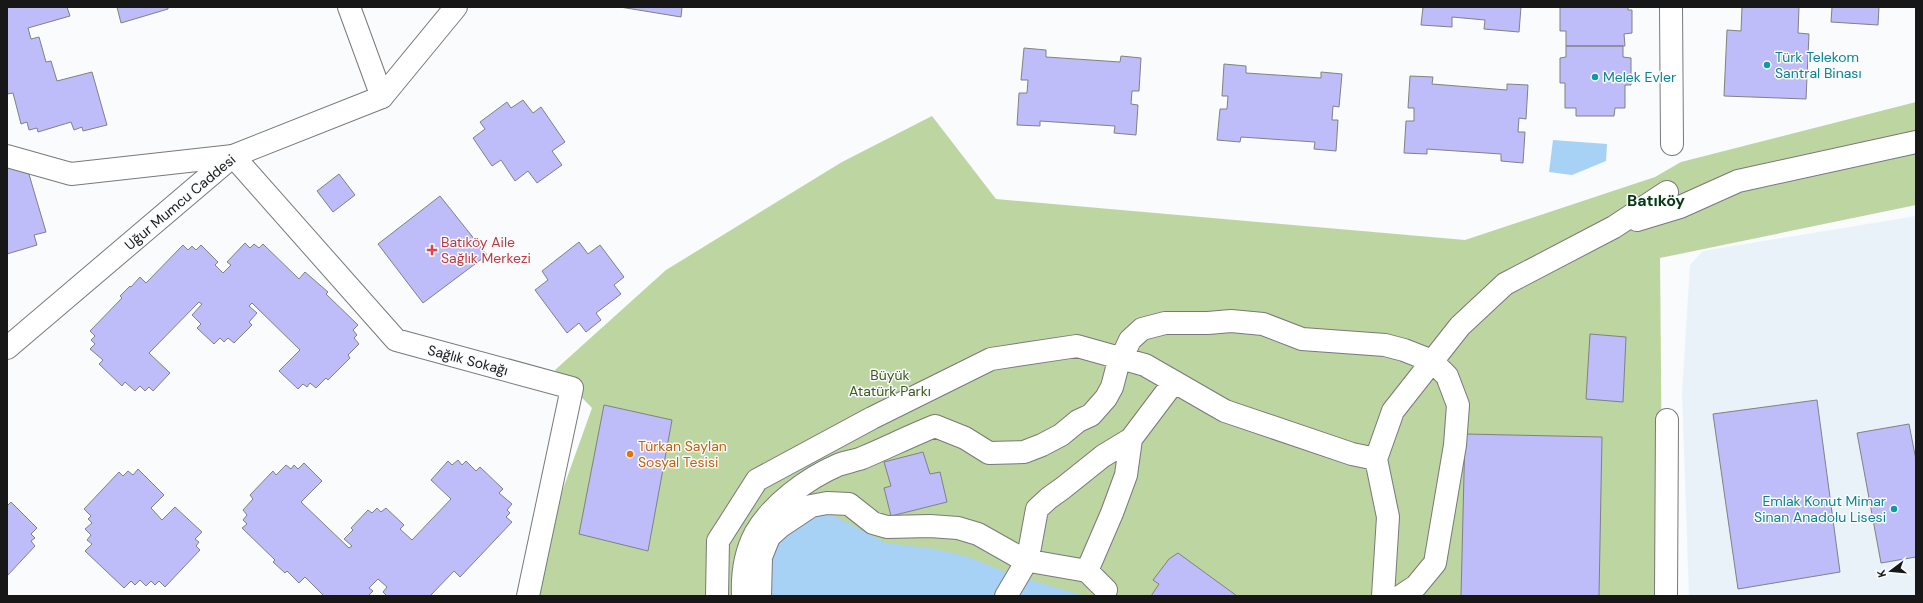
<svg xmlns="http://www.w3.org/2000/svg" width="1923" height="603" font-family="'DM Sans',sans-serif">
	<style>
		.built { fill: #eaf2f9 }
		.green { fill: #bcd5a1 }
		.water { fill: #a7d2f6 }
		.building { fill: #bebcf9; stroke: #818183 }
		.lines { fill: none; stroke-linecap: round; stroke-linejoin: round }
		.street-casing { stroke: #77797a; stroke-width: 24 }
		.secondary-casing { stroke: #77797a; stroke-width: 24 }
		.street { stroke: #fff; stroke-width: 22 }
		.secondary { stroke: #fff; stroke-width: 22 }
		.culture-dot { fill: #0f9aa8; stroke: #f9fbfc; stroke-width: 1.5 }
		.health-dot { fill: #e0444e; stroke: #f9fbfc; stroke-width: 1.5 }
		.food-dot { fill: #e8710a; stroke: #f9fbfc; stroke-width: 1.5 }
		.labels { text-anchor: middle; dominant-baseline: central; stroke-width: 3; stroke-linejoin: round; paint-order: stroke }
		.culture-label { font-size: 14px; fill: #0d838f; stroke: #f9fbfc; text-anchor: start }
		.street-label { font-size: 14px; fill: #171718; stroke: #f9fbfc }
		.health-label { font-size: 14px; fill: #be3a42; stroke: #f9fbfc; text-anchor: start }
		.park-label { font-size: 14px; fill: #3e571a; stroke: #f9fbfc }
		.food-label { font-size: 14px; fill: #c56008; stroke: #f9fbfc; text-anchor: start }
		.quarter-label { font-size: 16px; font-weight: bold; fill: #063814; stroke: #f9fbfc }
	</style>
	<rect width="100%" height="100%" fill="#f9fbfc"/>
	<!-- built -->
	<path class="built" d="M1916 216V596H1689L1682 393 1690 265 1703 251Z"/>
	<!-- green -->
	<path class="green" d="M1916 102V205L1660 258 1663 596H535L559 500 592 408 555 370 666 270 842 162 932 116 996 199 1465 240 1655 177 1681 162Z"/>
	<!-- water -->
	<path class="water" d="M1553 140 1607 144 1606 161 1572 175 1549 172Z
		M810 514H830L886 543 935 549 969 557 1010 574 1085 596H769L766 576 776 536Z"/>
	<!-- building -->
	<path class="building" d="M7 7H67L70 16 28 28 31 39 39 37 46 62 51 61 57 81 92 72 107 125 83 131 82 127 74 130 71 122 38 132 37 128 29 130 27 122 21 124 13 93 7 94Z
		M117 7H168V9L121 23Z
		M620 7H682L681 17Z
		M1423 7H1521L1519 32 1484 29 1485 20 1452 17V27L1421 25Z
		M1560 7H1628V10H1632V33L1624 34 1625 46H1566V31H1560Z
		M1742 7H1799L1798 33 1809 34 1806 99 1724 96 1727 30 1741 31Z
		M1832 7H1879L1878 25 1831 22Z
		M1566 46H1623V57L1631 58V85H1625V108H1615L1614 116H1576V108H1565V83H1560V58L1566 57Z
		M1024 48 1046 50V57L1120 62 1121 56 1141 58 1139 91H1132L1131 104 1138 105 1136 135 1114 133 1115 126 1040 121V126L1017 125 1019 93H1027L1028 80H1021Z
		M1224 64 1246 66V73L1321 78V72L1342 74 1339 107 1333 106 1332 120H1338L1336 151 1314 149 1315 142 1241 137 1240 142 1217 140 1220 109H1227L1228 96H1222Z
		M1410 76 1433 77 1432 84 1507 90V84L1528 85 1526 119 1519 118 1518 132H1525L1523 163 1501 161V154L1427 149V154L1404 153 1406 121H1414V108H1408Z
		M523 100 533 113 541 107 565 142 552 151 562 165 537 183 528 171 515 181 501 160 492 166 473 138 485 129 480 122 507 102 511 108Z
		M10 163 12 169 21 166 22 172 28 171 46 232 34 235 37 245 7 254V164Z
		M339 174 355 195 333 212 317 191Z
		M440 196 487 255 423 303 378 244Z
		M579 242 588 254 600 245 624 277 614 285 621 294 596 313 601 320 586 332 579 323 567 333 535 290 548 280 542 271Z
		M245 243 250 248 254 244 259 248 263 244 299 279 305 272 328 292 326 294 358 325 353 330 357 335 354 338 359 344 348 355 350 358 328 380 326 378 316 388 310 383 307 387 303 384 298 389 279 371 300 350 252 303 249 306 257 313 249 322 252 325 234 343 228 338 224 342 220 338 214 344 197 328 201 324 192 315 202 304 199 302 149 353 170 373 153 391 149 387 145 391 140 386 135 391 125 382 122 386 99 364 103 360 90 349 95 344 91 340 95 336 90 331 122 298 120 296 130 286 131 287 140 277 146 283 183 245 188 250 192 246 196 250 201 245 218 262 215 265 223 273 231 265 227 262Z
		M1590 334 1626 337 1623 402 1586 399Z
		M1817 400 1840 572 1738 589 1713 414Z
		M604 405 672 420 648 551 579 534Z
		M1909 424 1916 460V557L1881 563 1857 433Z
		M1465 434 1602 437 1599 596H1461Z
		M923 452 930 474 940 472 947 502 891 516 884 488 891 486 884 462Z
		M458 460 462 465 466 461 476 471 480 467 503 489 499 493 512 504 507 510 510 513 506 517 512 522 460 577 454 571 430 596H387L383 592 387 587 378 579 369 588 373 591 368 596H324L305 577 299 583 287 571 285 573 273 562 275 560 242 528 247 524 243 520 247 515 243 510 253 499 250 495 273 471 276 475 286 465 291 469 294 465 298 469 304 463 322 481 301 502 349 548 352 546 344 539 353 530 351 528 368 510 372 513 377 508 381 512 386 508 404 525 400 529 412 540 451 499 431 480 448 461 452 465Z
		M138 469 164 495 151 508 162 520 175 507 202 532 195 539 199 542 196 546 200 550 165 587 159 581 155 585 151 581 146 586 140 580 135 585 131 581 124 588 85 551 92 544 87 540 91 535 85 529 92 523 88 519 91 516 84 509 119 472 123 476 128 471 133 475Z
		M11 502 37 528 31 534 35 538 31 541 35 546 7 576V506Z
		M1178 553 1237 596H1151L1159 584 1153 580 1169 559Z"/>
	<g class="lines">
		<!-- street casing -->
		<g class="street-casing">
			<path id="street" d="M349 7 382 97
				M1671 7 1672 144
				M7 156 71 174 233 156 396 340 572 388 528 596
				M1637 220 1680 207 1738 181 1916 142
				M1087 571 1112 513 1126 475 1131 439
				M717 596 718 541 757 480 872 418 991 359 1077 346 1145 365 1225 411 1352 454 1376 459
				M743 596C742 575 745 553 755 534 772 504 808 478 838 465 846 462 854 461 862 458 886 448 910 436 935 426L965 438 989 453 1024 452 1042 445 1061 435 1078 421 1091 415 1106 398 1112 387 1117 368 1130 340 1142 329 1165 323H1208L1231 321 1263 324 1302 339 1385 345 1404 350 1432 361 1447 376 1458 405 1455 445 1435 563 1416 586 1401 596
				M760 596 761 557 769 537 781 526 811 506 827 503 849 504 873 523 887 527 930 526 958 528 978 534 1024 560 1087 571 1106 590
				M1006 596 1022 569 1030 547 1037 509 1049 498 1063 488 1103 456 1131 439 1174 382
				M1383 596 1388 517 1376 459 1393 411 1460 326 1505 284 1614 227 1667 192
				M1666 596 1667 420"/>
		</g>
		<!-- secondary casing -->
		<g class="secondary-casing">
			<path id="secondary" d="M7 348 233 156 382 97 456 7"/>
		</g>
		<!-- street -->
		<use href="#street" class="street"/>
		<!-- secondary -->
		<use href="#secondary" class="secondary"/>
	</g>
	<!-- markers -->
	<g class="culture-dot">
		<circle cx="1767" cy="65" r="4"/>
		<circle cx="1595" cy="77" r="4"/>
		<circle cx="1894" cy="509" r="4"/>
	</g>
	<path class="health-dot" d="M430 244h4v4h4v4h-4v4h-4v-4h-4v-4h4z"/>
	<circle class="food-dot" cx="630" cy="454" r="4"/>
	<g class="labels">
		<!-- culture labels -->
		<g class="culture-label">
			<text x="1775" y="57">Türk Telekom<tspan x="1775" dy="16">Santral Binası</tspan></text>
			<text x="1603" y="77">Melek Evler</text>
			<text x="1886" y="501" text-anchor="end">Emlak Konut Mimar<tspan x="1886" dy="16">Sinan Anadolu Lisesi</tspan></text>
		</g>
		<!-- street labels -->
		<g class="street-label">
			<text transform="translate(180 202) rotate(-40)">Uğur Mumcu Caddesi</text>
			<text transform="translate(468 360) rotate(15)">Sağlık Sokağı</text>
		</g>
		<!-- health labels -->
		<g class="health-label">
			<text x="441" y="242">Batıköy Aile<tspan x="441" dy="16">Sağlık Merkezi</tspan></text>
		</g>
		<!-- park labels -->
		<g class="park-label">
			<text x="890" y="375">Büyük<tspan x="890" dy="16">Atatürk Parkı</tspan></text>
		</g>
		<!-- food labels -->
		<g class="food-label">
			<text x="638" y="446">Türkan Saylan<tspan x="638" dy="16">Sosyal Tesisi</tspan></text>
		</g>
		<!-- quarter labels -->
		<g class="quarter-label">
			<text x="1656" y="200">Batıköy</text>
		</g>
	</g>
	<!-- border -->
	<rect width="1923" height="603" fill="none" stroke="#171718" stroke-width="16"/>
	<!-- north arrow -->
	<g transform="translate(1891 571) rotate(254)" stroke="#f9fbfc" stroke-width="3" paint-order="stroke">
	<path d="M0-3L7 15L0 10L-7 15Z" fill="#171718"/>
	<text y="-6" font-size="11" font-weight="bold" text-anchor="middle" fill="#171718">K</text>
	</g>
</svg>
